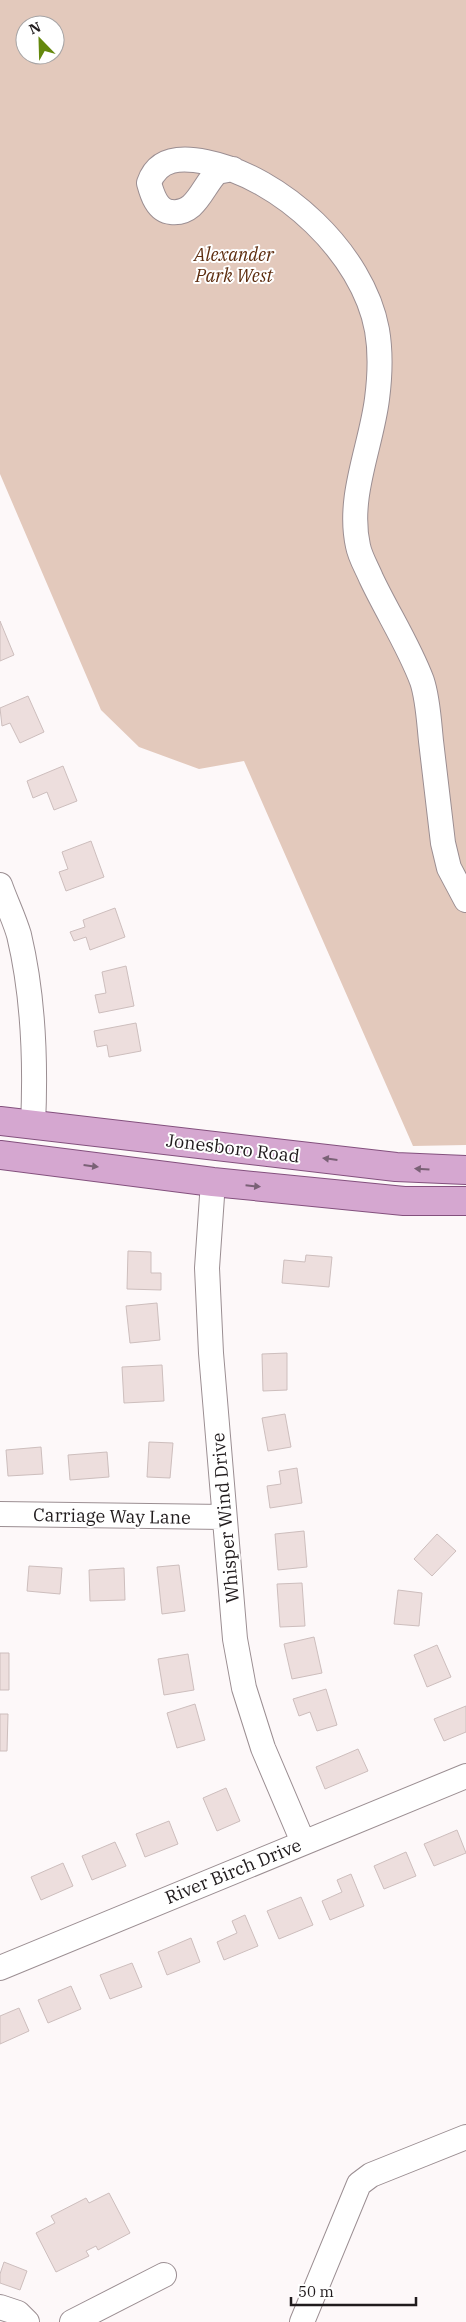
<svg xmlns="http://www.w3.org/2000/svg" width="466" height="2322" font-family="'IBM Plex Serif',serif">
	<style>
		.green { fill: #e3c9bc; fill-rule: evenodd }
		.building { fill: #eddedd; stroke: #cdbebd }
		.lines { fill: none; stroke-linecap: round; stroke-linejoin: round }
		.minor-casing { stroke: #9b8e92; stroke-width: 26 }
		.major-casing { stroke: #83507d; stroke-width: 30 }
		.minor { stroke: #fff; stroke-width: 24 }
		.major { stroke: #d5a7d0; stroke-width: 28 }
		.oneway { fill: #7a6176 }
		.labels { text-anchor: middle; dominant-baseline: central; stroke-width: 4; stroke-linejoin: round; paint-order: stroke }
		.park-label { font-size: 18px; font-style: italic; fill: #5d2d0f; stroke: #fff }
		.street-label { font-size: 18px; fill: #201b1d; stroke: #fff }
	</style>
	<rect width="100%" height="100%" fill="#fdf8f9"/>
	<!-- green -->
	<path class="green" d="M0 0H466V1145L413 1146 244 761 199 769 139 747 101 710 0 474ZM25 25H55V55H25Z"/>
	<!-- building -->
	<path class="building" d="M0 621 14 655 0 661Z
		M28 696 44 732 20 743 10 723 2 726 0 708Z
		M63 766 77 801 54 810 47 792 33 798 27 781Z
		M91 841 104 877 66 891 59 872 68 869 62 852Z
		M115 908 125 937 90 950 86 937 74 941 70 932 85 927 83 920Z
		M126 966 134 1006 99 1013 95 995 106 993 102 972Z
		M136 1023 141 1051 109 1057 107 1045 97 1047 94 1031Z
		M128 1251 151 1252V1273H161V1290L127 1289Z
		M306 1255 332 1257 329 1287 282 1283 284 1260 305 1262Z
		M157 1303 160 1340 130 1343 126 1306Z
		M287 1353V1390L263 1391 262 1354Z
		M162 1365 164 1401 124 1403 122 1367Z
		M285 1414 291 1447 268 1451 262 1418Z
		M149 1442 173 1443 170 1478 147 1477Z
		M41 1447 43 1474 8 1476 6 1450Z
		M107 1452 109 1477 70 1480 68 1455Z
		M297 1468 302 1503 270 1508 267 1486 281 1484 279 1471Z
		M304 1531 307 1567 278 1570 275 1534Z
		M437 1534 456 1551 432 1576 414 1559Z
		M179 1565 185 1611 162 1614 157 1567Z
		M29 1566 62 1568 60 1594 27 1591Z
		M124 1568 125 1600 90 1601 89 1570Z
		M302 1583 305 1626 280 1627 277 1584Z
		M398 1590 422 1593 419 1626 394 1624Z
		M314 1637 322 1673 292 1679 284 1644Z
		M437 1645 451 1677 427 1687 414 1655Z
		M0 1653H9V1690H0Z
		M188 1654 194 1690 164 1695 158 1659Z
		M326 1689 337 1725 317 1731 310 1712 299 1716 293 1699Z
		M195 1704 205 1740 177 1748 167 1713Z
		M466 1706V1732L444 1741 434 1719Z
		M0 1714H8L7 1751H0Z
		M358 1749 368 1771 325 1789 316 1767Z
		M226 1788 240 1821 217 1831 203 1798Z
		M169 1821 178 1844 145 1857 136 1834Z
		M457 1830 466 1853 434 1866 424 1844Z
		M115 1842 126 1866 92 1880 82 1856Z
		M406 1852 416 1876 384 1889 374 1866Z
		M63 1863 73 1886 41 1900 31 1877Z
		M351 1874 364 1906 330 1920 322 1901 342 1892 337 1880Z
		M301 1897 313 1925 279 1939 267 1911Z
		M245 1915 258 1946 224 1960 217 1942 237 1933 232 1921Z
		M191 1938 200 1962 167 1975 158 1952Z
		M132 1963 142 1987 110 1999 100 1975Z
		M71 1986 81 2009 48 2023 38 2000Z
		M19 2008 29 2031 0 2044V2016Z
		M109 2193 130 2233 98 2250 96 2246 86 2251 89 2256 56 2272 36 2233 55 2223 51 2216 86 2198 89 2203Z
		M4 2262 27 2271 20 2290 0 2283V2274Z"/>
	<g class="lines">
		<!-- minor casing -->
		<g class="minor-casing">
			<path id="minor" d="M233 169 217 172C202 187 196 215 171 212 157 211 152 194 149 183 158 157 182 157 206 162 281 177 363 253 377 330 381 353 380 376 377 399 371 447 347 497 358 546 360 557 367 568 371 578 387 612 409 646 422 681 428 699 429 722 431 741 435 775 439 809 443 843L449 868 466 900
				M0 885C6 902 14 918 19 935 34 998 36 1061 33 1125
				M213 1182 207 1268 211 1353 235 1639 244 1688 263 1748 303 1842
				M0 1514 224 1517
				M0 1968 466 1776
				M0 2307 18 2313 27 2322
				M72 2322 164 2275
				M302 2322 359 2184 371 2175 466 2137"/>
		</g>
		<!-- major casing -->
		<g class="major-casing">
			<path id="major" d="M0 1121 396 1167 466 1170
				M0 1155 213 1182 404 1201H466"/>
		</g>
		<!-- minor -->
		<use href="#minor" class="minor"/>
		<!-- major -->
		<use href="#major" class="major"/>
	</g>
	<!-- one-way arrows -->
	<defs><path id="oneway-solid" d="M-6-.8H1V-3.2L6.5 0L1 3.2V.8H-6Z" transform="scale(1.25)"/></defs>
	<g class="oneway">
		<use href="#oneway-solid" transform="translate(330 1159) rotate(-173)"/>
		<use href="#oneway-solid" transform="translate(91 1166) rotate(7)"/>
		<use href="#oneway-solid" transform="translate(422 1169) rotate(-176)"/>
		<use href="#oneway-solid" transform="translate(253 1186) rotate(6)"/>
	</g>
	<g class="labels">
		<!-- park labels -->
		<g class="park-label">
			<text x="234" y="254">Alexander<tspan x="234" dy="21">Park West</tspan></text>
		</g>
		<!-- street labels -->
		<g class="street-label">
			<text transform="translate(233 1148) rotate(7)">Jonesboro Road</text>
			<text transform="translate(112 1516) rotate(1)">Carriage Way Lane</text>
			<text transform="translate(225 1518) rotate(-95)">Whisper Wind Drive</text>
			<text transform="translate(233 1871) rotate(-22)">River Birch Drive</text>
		</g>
	</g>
	<!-- north arrow -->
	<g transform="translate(40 40) rotate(337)"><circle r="24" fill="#ffffff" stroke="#a6a4a5"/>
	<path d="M0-4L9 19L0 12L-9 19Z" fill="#64880d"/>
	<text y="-8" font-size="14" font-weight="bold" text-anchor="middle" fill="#201b1d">N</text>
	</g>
	<!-- scale -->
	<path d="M291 2297v8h125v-8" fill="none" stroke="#201b1d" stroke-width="2.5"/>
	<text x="298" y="2297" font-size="15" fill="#201b1d" stroke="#ffffff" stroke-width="4" paint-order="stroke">50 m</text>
</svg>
